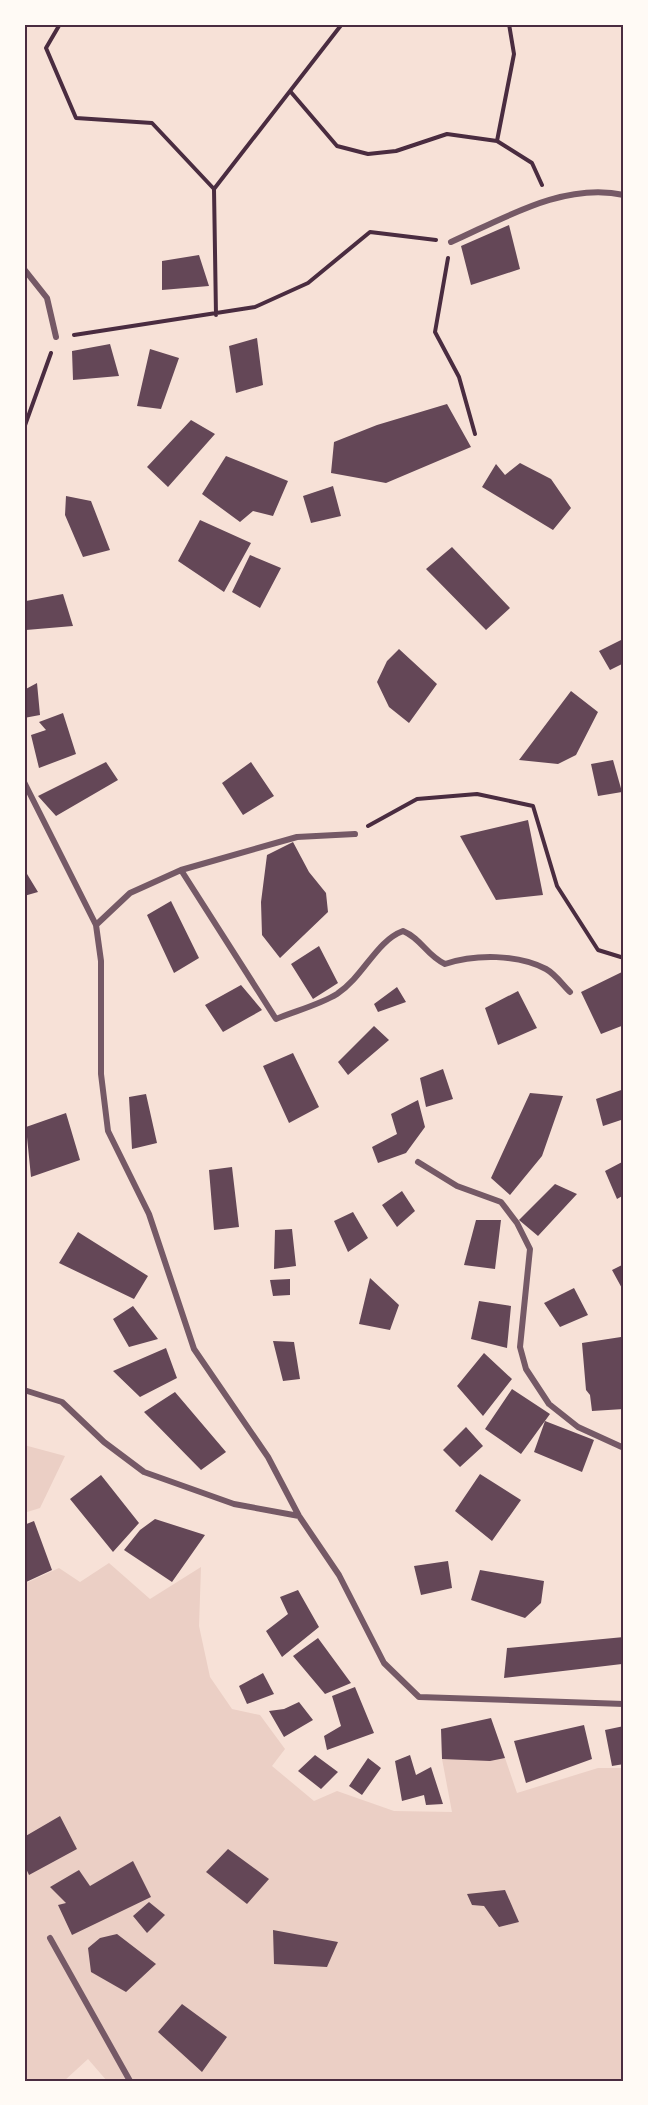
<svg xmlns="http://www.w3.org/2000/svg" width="648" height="2105" font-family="'Source Sans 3',sans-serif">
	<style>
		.green { fill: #ebcfc5 }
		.building { fill: #644757 }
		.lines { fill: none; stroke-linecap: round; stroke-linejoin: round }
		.path { stroke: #4a2c40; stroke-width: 4 }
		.minor { stroke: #755966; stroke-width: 6 }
		.neatline { fill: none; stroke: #4a2c40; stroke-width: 2 }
	</style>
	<rect width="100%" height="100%" fill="#f7e1d7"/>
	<!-- green -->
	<path class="green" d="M24 1445 65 1456 40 1508 24 1513Z
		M109 1563 150 1599 201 1567 199 1626 210 1677 232 1709 260 1715 285 1749 272 1766 314 1801 337 1791 394 1811 452 1812 442 1759 505 1758 517 1793 598 1768H624V2081H107L88 2059 64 2081H24V1584L59 1568 80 1582Z"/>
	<!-- building -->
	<path class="building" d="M509 225 520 269 471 285 461 246Z
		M199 255 209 286 162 290V261Z
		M257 338 263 385 236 393 229 346Z
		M110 344 119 376 73 380 72 351Z
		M150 349 179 358 161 409 137 406Z
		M447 404 471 447 386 483 331 473 334 442 377 425Z
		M191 420 215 434 168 487 147 467Z
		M226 456 288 481 273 516 253 511 240 522 202 494Z
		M520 463 551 479 571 508 553 530 482 487 496 464 505 475Z
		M333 486 341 516 311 523 303 496Z
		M66 496 91 501 110 550 83 557 65 515Z
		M200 520 251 543 224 592 178 561Z
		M452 547 510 608 486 630 426 569Z
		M250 555 281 568 260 608 232 592Z
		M63 594 73 626 26 630V601Z
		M621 640 624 645V663L610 670 599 651Z
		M399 649 437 684 409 723 389 707 377 682 387 661Z
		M37 683 40 715 24 718V690Z
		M571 691 598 712 576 755 558 764 519 760Z
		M63 713 76 754 39 768 31 735 46 730 39 722Z
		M613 760 622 792 598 796 591 764Z
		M106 762 118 780 56 816 38 796Z
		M251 762 274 796 243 815 222 783Z
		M528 820 543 895 496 900 460 836Z
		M293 842 309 872 326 893 328 912 280 958 262 935 261 902 267 855Z
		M24 869 38 892 24 896Z
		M171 901 199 958 174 973 147 915Z
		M319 946 338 983 313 999 291 964Z
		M624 971V1025L601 1034 581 992Z
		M241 985 262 1010 223 1032 205 1005Z
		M397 987 406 1002 378 1012 374 1004Z
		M518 991 537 1028 498 1045 485 1008Z
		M374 1026 389 1040 348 1075 338 1062Z
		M293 1053 319 1107 289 1123 263 1066Z
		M443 1069 453 1099 426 1107 420 1078Z
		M624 1089V1119L603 1126 596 1099Z
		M530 1093 563 1096 542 1156 510 1195 491 1178Z
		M146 1094 157 1143 132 1149 129 1097Z
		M418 1100 425 1127 406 1153 378 1163 372 1147 397 1134 391 1114Z
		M66 1113 80 1160 31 1177 26 1127Z
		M624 1161V1195L617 1199 605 1171Z
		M232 1167 239 1227 214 1230 209 1170Z
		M555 1184 577 1194 538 1236 519 1220Z
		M402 1191 415 1211 397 1227 382 1205Z
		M353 1212 368 1238 348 1252 334 1221Z
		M476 1220H501L495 1269 464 1265Z
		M292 1229 296 1266 274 1269 275 1230Z
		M78 1232 148 1276 134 1299 59 1263Z
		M624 1264V1292L612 1270Z
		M370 1278 399 1305 390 1330 359 1324Z
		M290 1279V1295L273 1296 270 1280Z
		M574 1288 588 1315 560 1327 544 1303Z
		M479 1301 511 1306 507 1348 471 1339Z
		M133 1306 158 1339 129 1347 113 1319Z
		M621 1337 624 1350V1409L592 1411 590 1395 586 1390 582 1343Z
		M273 1341 294 1342 300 1379 283 1381Z
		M166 1348 177 1378 140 1397 113 1371Z
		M484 1353 512 1379 483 1416 457 1386Z
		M512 1389 550 1414 521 1454 485 1429Z
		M175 1392 226 1452 201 1470 144 1412Z
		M545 1421 594 1440 582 1472 534 1452Z
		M466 1427 483 1446 460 1467 443 1450Z
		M480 1474 521 1500 492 1541 455 1511Z
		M101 1475 139 1523 113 1552 70 1499Z
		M155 1519 205 1535 172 1582 124 1550 140 1530Z
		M34 1521 52 1570 24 1583V1525Z
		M448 1561 452 1588 421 1595 414 1566Z
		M480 1570 544 1581 541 1603 525 1618 471 1600Z
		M298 1590 319 1627 282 1657 266 1631 288 1614 280 1597Z
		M624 1637 622 1664 504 1678 507 1648Z
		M318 1638 351 1683 325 1694 293 1656Z
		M263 1673 274 1694 247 1704 239 1686Z
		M355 1687 374 1733 327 1750 324 1736 341 1726 332 1696Z
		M299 1702 313 1720 284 1737 269 1711 284 1709Z
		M491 1718 505 1758 490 1761 442 1759 441 1729Z
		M584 1725 592 1759 526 1783 514 1741Z
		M624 1726V1764L612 1766 605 1730Z
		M315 1755 338 1772 321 1789 298 1771Z
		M410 1755 416 1775 431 1767 443 1804 426 1805 424 1795 402 1801 395 1761Z
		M368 1758 381 1768 362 1795 349 1786Z
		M60 1816 77 1849 29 1875 24 1864V1837Z
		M228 1849 269 1879 247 1904 206 1872Z
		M133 1861 151 1897 72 1935 58 1905 66 1903 50 1887 79 1870 90 1886Z
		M505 1890 519 1922 499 1927 484 1906 472 1905 467 1894Z
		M149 1902 165 1915 147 1933 133 1916Z
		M273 1930 338 1942 327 1967 274 1964Z
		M117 1934 156 1964 126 1992 91 1972 88 1948 100 1938Z
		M182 2004 227 2037 202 2072 158 2032Z"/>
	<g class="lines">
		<!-- path -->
		<path class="path" d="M60 24 46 48 76 118 152 123 214 189
			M290 91 337 146 368 154 396 151 447 134 497 141 532 163 542 185
			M497 141 514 54 509 24
			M448 258 435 332 459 377 475 434
			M216 315 214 189 342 24
			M74 335 255 307 308 283 370 232 436 240
			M24 428 51 353
			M368 826 417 799 477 794 533 806 557 886 598 950 624 958"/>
		<!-- minor -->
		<path class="minor" d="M451 242C505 218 564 182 624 195
			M24 269 47 298 56 337
			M24 782 96 925 101 961V1074L108 1131 149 1214 194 1349 268 1457 299 1516 339 1575 384 1663 419 1697 624 1704
			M181 870 276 1019C295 1011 319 1005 337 994 364 976 376 941 403 931 422 939 426 955 445 964 475 954 518 954 546 969 555 974 562 984 570 992
			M96 925 130 893 181 870 297 837 355 834
			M418 1162 457 1186 501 1202 517 1223 530 1249 520 1347 526 1369 549 1404 578 1427 624 1448
			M24 1390 62 1402 104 1442 144 1472 234 1504 299 1516
			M50 1938 130 2081"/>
	</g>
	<!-- border -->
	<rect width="648" height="2105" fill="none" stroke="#fffaf5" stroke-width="51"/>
	<rect x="26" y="26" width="596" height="2054" class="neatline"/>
</svg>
